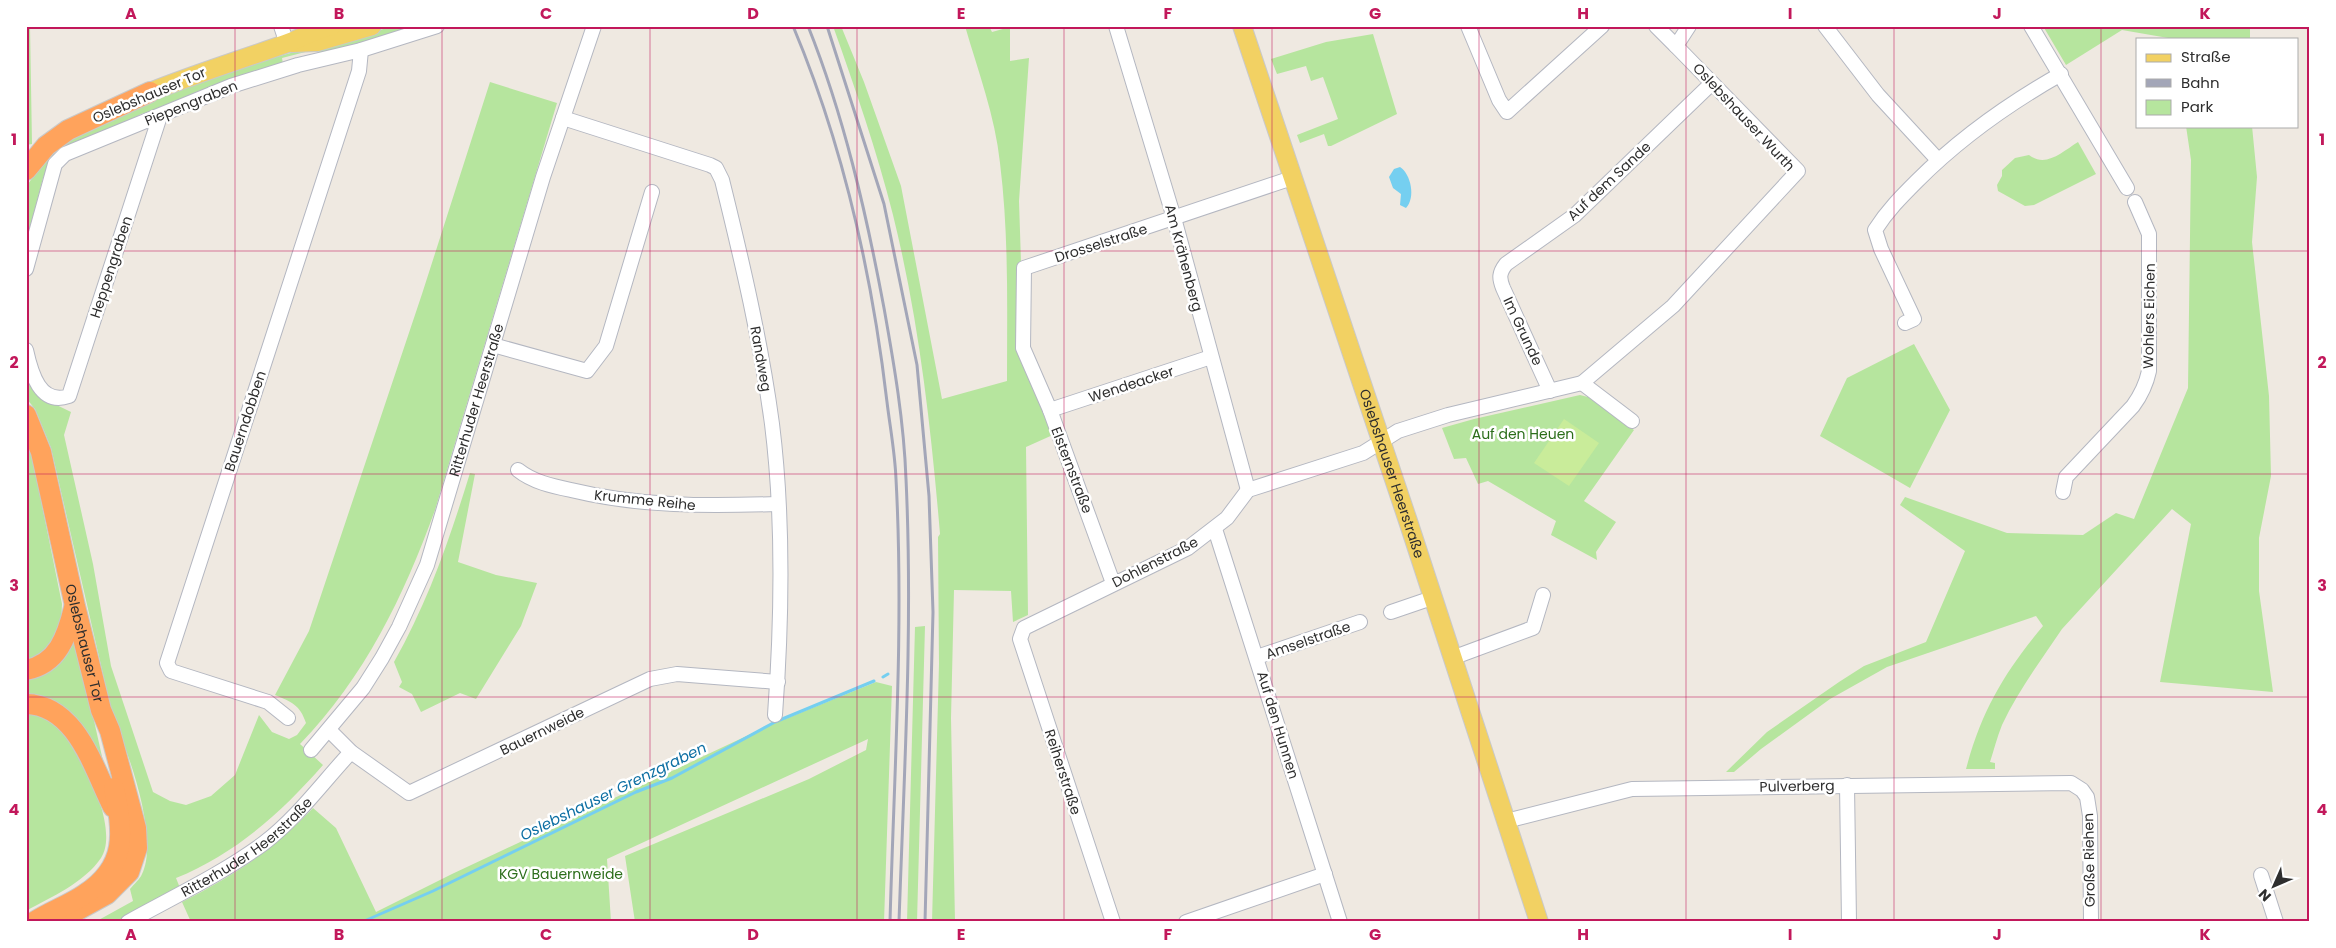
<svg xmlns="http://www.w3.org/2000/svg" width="2336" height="948" font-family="Poppins,sans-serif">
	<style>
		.green { fill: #b6e59e }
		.pitch { fill: #c9ec9a }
		.water { fill: #75cff0 }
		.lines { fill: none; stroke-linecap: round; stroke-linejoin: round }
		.stream { stroke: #75cff0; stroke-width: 3 }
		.minor-casing { stroke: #b4b7c1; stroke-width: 16 }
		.major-casing { stroke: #c9c9c9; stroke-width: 20 }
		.highway-casing { stroke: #c9c9c9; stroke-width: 22 }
		.minor { stroke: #fff; stroke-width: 14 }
		.major { stroke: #f2d163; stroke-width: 18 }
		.highway { stroke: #ffa35c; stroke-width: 20 }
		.rail { stroke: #a3a6b8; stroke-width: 3 }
		.grid { fill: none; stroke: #c2185b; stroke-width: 1; stroke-opacity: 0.55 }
		.labels { text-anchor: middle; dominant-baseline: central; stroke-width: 5; stroke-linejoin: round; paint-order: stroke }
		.street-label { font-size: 14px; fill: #2e2e2e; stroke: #fff }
		.park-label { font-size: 14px; fill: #2c6e1b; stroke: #fff }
		.water-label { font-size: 15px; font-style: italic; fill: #0d6fa3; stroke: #fff }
		.neatline { fill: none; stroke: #c2185b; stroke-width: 2 }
		.grid-label { font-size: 16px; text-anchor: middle; font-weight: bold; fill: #c2185b }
	</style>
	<rect width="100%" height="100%" fill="#efe9e1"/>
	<!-- green -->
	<path class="green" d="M26 26H30L32 144 26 145Z
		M395 26H424L300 60 299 57 318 53 321 45Z
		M833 26H841L864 82 901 186 942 399 1007 381C1007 308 1009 235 1000 163 995 116 978 71 965 26H989L992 32 1010 27V61L1029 58 1019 201 1021 262 1020 344 1055 434 1026 447 1028 615 1013 622 1011 591 954 590 951 718 955 922H932L939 664 938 537 940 534C931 427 919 320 893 215 877 151 855 88 833 26Z
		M2043 26H2250V39H2174L2122 30 2066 65Z
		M1373 34 1397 114 1331 146H1328L1324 134 1300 143 1297 135 1338 119 1323 77 1311 81 1306 66 1277 74 1271 59 1326 42Z
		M312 47 313 50 282 58 283 64 163 109 141 114 50 164 43 178 26 242V187L44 161 73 135 149 100 262 61Z
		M490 82 557 103 435 510C404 596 364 678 300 744L323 765C281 813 235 854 176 878L180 888 119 922H95L133 901 130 889C134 884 140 879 142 874 159 840 130 754 114 722L51 448 35 409 26 398V361L38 396 71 412 64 435 93 564 111 666 153 792 170 801 186 805 211 796 235 775 259 715 272 732 289 739 297 735 306 723C300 705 292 702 275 695L309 631 422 294Z
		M2186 126H2252L2257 177 2252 242 2269 396 2271 476 2259 538V591L2273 692 2160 682 2191 524 2172 509 2062 629C2041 660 2018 691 2002 725 1997 737 1994 750 1990 762L1995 763V769H1966C1982 710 2004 673 2043 626L2036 616 1887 667 1830 699 1761 749 1734 772H1726L1767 732 1839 682 1864 666 1926 642 1965 551 1900 505 1905 497 2007 533 2083 535 2116 513 2134 519 2188 388 2191 160Z
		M2078 142 2096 174 2034 205 2025 206 1998 191 1997 185 2002 176V170L2015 158 2029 155C2046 168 2062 152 2078 142Z
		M1914 344 1950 410 1910 488 1820 436 1847 378Z
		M1580 395 1588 397 1634 430 1584 501 1616 522 1596 552 1597 560 1551 535 1556 521 1488 481 1478 484 1466 458 1454 459 1442 428 1474 419Z
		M26 439 31 451 62 604C61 635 56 649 26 663Z
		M470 473 475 474 458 562 496 575 537 583 521 626 476 699 460 693 421 712 412 694 399 687 402 682 394 662C428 602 450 538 470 473Z
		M73 626 107 779 95 757 26 697V675Z
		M925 626 917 922H907L915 627Z
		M876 682 892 686 884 922H635L625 856 809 779 866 750 868 739 607 859 611 922H191L182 902C234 875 272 851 313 808L336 828 376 912 452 874 768 726Z
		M26 712C40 714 58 726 67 738 86 761 119 831 101 858 84 883 51 897 26 911Z"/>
	<!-- pitch -->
	<path class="pitch" d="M1564 419 1599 443 1569 486 1534 463Z"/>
	<!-- water -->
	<path class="water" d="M1400 167C1411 174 1416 198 1406 208L1400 205 1401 194 1393 188 1389 177 1394 169Z"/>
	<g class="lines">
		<!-- stream -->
		<path class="stream" d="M883 677 888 674
			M362 922 433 891 636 792 672 778 775 722 874 681"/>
		<!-- minor casing -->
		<g class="minor-casing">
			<g id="minor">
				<path d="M281 26 287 44"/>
				<path d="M1116 26 1174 218 1248 490"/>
				<path d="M1468 26 1499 100 1507 112 1602 26"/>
				<path d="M1656 26 1676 46"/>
				<path d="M1825 26 1878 95 1938 160"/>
				<path d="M2031 26 2127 188"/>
				<path d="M563 118 710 165 716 168 722 180C742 261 761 342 772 424 784 520 782 619 775 715"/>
				<path d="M26 269 55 164 65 154 231 86 298 65 361 50 437 26"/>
				<path d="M1905 323 1914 319 1881 249 1875 230C1887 211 1901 197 1917 181 1960 138 2008 104 2061 74"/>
				<path d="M493 345 587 371 606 346 652 192"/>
				<path d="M26 350C31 373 40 406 69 396L160 116"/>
				<path d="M1582 383 1632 421"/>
				<path d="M1550 391 1503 288C1499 278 1499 273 1506 264L1575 215 1712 83"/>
				<path d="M1050 410 1211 357"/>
				<path d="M518 470C533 482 552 486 571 490 641 507 706 506 778 504"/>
				<path d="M2063 492 2066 477 2133 406C2141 395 2146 385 2149 371V234L2135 202"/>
				<path d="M1215 529 1340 922"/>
				<path d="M1113 583 1050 410 1023 348 1024 268 1292 178"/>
				<path d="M1391 612 1432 598"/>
				<path d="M1257 657 1360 622"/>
				<path d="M1452 658 1533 628 1543 595"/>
				<path d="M288 718 268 702 171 671 167 663 359 71 361 50"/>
				<path d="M329 730 351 752 409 793 650 679 677 674 778 682"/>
				<path id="s1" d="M311 750 363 688 382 658 399 627 427 565 543 177 594 26"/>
				<path d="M1847 785 1849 922"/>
				<path d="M1506 821 1632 789 2071 783 2082 790 2087 797 2090 816 2091 922"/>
				<path d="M2261 875 2276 922"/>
				<path id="s2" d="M128 922C173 897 222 874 264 843 297 818 323 782 351 752"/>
				<path d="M1113 922 1020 639 1024 628 1188 548 1227 518 1248 490 1363 453 1398 431 1448 415 1582 383 1673 306 1798 171 1676 46 1689 26"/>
				<path d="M1186 922 1325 874"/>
			</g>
		</g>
		<!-- major casing -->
		<g class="major-casing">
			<g id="major">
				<path id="s3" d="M1242 26 1409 524 1539 922"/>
				<path d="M292 43 317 42 372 26"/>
				<path d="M150 92C195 74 240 60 285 44 302 38 313 30 332 26"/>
			</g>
		</g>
		<!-- highway casing -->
		<g class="highway-casing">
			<g id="highway">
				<path d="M26 170 46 146 68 130 150 92"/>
				<path id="s4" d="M26 415 41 452 75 606 101 710 110 731 136 828 137 848 129 872 107 894 56 922"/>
				<path d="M26 670C58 664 67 636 74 608"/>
				<path d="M26 704C77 705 94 770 113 807"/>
				<path d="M34 922C51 911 69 905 85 894 128 866 123 832 114 788"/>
			</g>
		</g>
		<!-- minor -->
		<use href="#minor" class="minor"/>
		<!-- major -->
		<use href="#major" class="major"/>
		<!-- highway -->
		<use href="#highway" class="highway"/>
		<!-- rail -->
		<path class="rail" d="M793 26C843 145 872 274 887 402 890 427 895 453 896 479 904 626 894 774 890 922
			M808 26C844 116 866 212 884 308 894 364 904 422 906 479 913 627 904 774 899 922
			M827 26 884 204 917 365 929 496 933 612 925 922"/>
	</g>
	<!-- grid -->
	<path class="grid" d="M235 26V922M442 26V922M650 26V922M857 26V922M1064 26V922M1272 26V922M1479 26V922M1686 26V922M1894 26V922M2101 26V922M26 251H2310M26 474H2310M26 697H2310"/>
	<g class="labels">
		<!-- street labels -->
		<g class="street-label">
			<text transform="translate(149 95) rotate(-23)">Oslebshauser Tor</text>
			<text transform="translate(191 103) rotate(-22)">Piepengraben</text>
			<text transform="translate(1744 117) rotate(47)">Oslebshauser Wurth</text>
			<text transform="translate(1609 181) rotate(-43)">Auf dem Sande</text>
			<text transform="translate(1101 243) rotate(-18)">Drosselstraße</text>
			<text transform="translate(1184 258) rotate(75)">Am Krähenberg</text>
			<text transform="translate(111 267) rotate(-72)">Heppengraben</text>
			<text transform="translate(2149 316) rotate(-89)">Wohlers Eichen</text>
			<text transform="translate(1523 331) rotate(65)">Im Grunde</text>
			<text transform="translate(761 359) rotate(80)">Randweg</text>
			<text transform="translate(1131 384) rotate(-18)">Wendeacker</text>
			<text stroke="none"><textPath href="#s1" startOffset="392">Ritterhuder Heerstraße</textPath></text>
			<text transform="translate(245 421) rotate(-72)">Bauerndobben</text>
			<text transform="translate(1072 470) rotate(69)">Elsternstraße</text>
			<text stroke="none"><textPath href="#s3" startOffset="472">Oslebshauser Heerstraße</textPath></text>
			<text transform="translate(645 500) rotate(6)">Krumme Reihe</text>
			<text transform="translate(1155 562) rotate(-27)">Dohlenstraße</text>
			<text transform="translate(1308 640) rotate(-19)">Amselstraße</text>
			<text stroke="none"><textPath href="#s4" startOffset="236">Oslebshauser Tor</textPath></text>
			<text transform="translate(1278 725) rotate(73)">Auf den Hunnen</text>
			<text transform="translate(542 731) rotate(-26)">Bauernweide</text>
			<text transform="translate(1063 772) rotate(72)">Reiherstraße</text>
			<text transform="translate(1797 786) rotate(-1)">Pulverberg</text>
			<text stroke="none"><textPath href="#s2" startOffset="141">Ritterhuder Heerstraße</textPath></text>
			<text transform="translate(2089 860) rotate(-91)">Große Riehen</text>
		</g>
		<!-- park labels -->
		<g class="park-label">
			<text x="1523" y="434">Auf den Heuen</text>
			<text x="561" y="874">KGV Bauernweide</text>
		</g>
		<!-- water labels -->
		<g class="water-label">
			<text transform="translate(613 791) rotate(-26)">Oslebshauser Grenzgraben</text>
		</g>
	</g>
	<!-- border -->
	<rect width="2336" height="948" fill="none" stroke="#ffffff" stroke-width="55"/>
	<!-- legend -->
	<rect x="2136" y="38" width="162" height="90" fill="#ffffff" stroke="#ababab"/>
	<rect x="2146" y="54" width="25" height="8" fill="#f2d163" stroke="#ababab"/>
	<text x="2181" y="62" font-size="15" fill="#2e2e2e">Straße</text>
	<rect x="2146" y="79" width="25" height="8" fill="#a3a6b8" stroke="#ababab"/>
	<text x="2181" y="88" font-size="15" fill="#2e2e2e">Bahn</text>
	<rect x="2146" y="100" width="25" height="15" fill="#b6e59e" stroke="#ababab"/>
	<text x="2181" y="112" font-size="15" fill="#2e2e2e">Park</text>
	<!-- north arrow -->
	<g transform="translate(2274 886) rotate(225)" stroke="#ffffff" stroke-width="4" paint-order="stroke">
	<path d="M0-4L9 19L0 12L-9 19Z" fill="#2e2e2e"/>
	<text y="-8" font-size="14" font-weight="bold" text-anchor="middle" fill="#2e2e2e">N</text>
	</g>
	<rect x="28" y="28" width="2280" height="892" class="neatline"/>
	<g class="grid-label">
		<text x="131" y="19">A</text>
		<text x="339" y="19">B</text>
		<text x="546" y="19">C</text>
		<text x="753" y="19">D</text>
		<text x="961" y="19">E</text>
		<text x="1168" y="19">F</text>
		<text x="1375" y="19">G</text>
		<text x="1583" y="19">H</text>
		<text x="1790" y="19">I</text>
		<text x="1997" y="19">J</text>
		<text x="2205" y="19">K</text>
		<text x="14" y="145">1</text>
		<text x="2322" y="145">1</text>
		<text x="14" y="368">2</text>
		<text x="2322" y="368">2</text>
		<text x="14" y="591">3</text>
		<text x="2322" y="591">3</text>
		<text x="14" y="815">4</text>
		<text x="2322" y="815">4</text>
		<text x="131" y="940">A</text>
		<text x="339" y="940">B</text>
		<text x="546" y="940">C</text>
		<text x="753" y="940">D</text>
		<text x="961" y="940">E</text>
		<text x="1168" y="940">F</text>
		<text x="1375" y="940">G</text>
		<text x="1583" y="940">H</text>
		<text x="1790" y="940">I</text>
		<text x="1997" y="940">J</text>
		<text x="2205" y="940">K</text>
	</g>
</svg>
